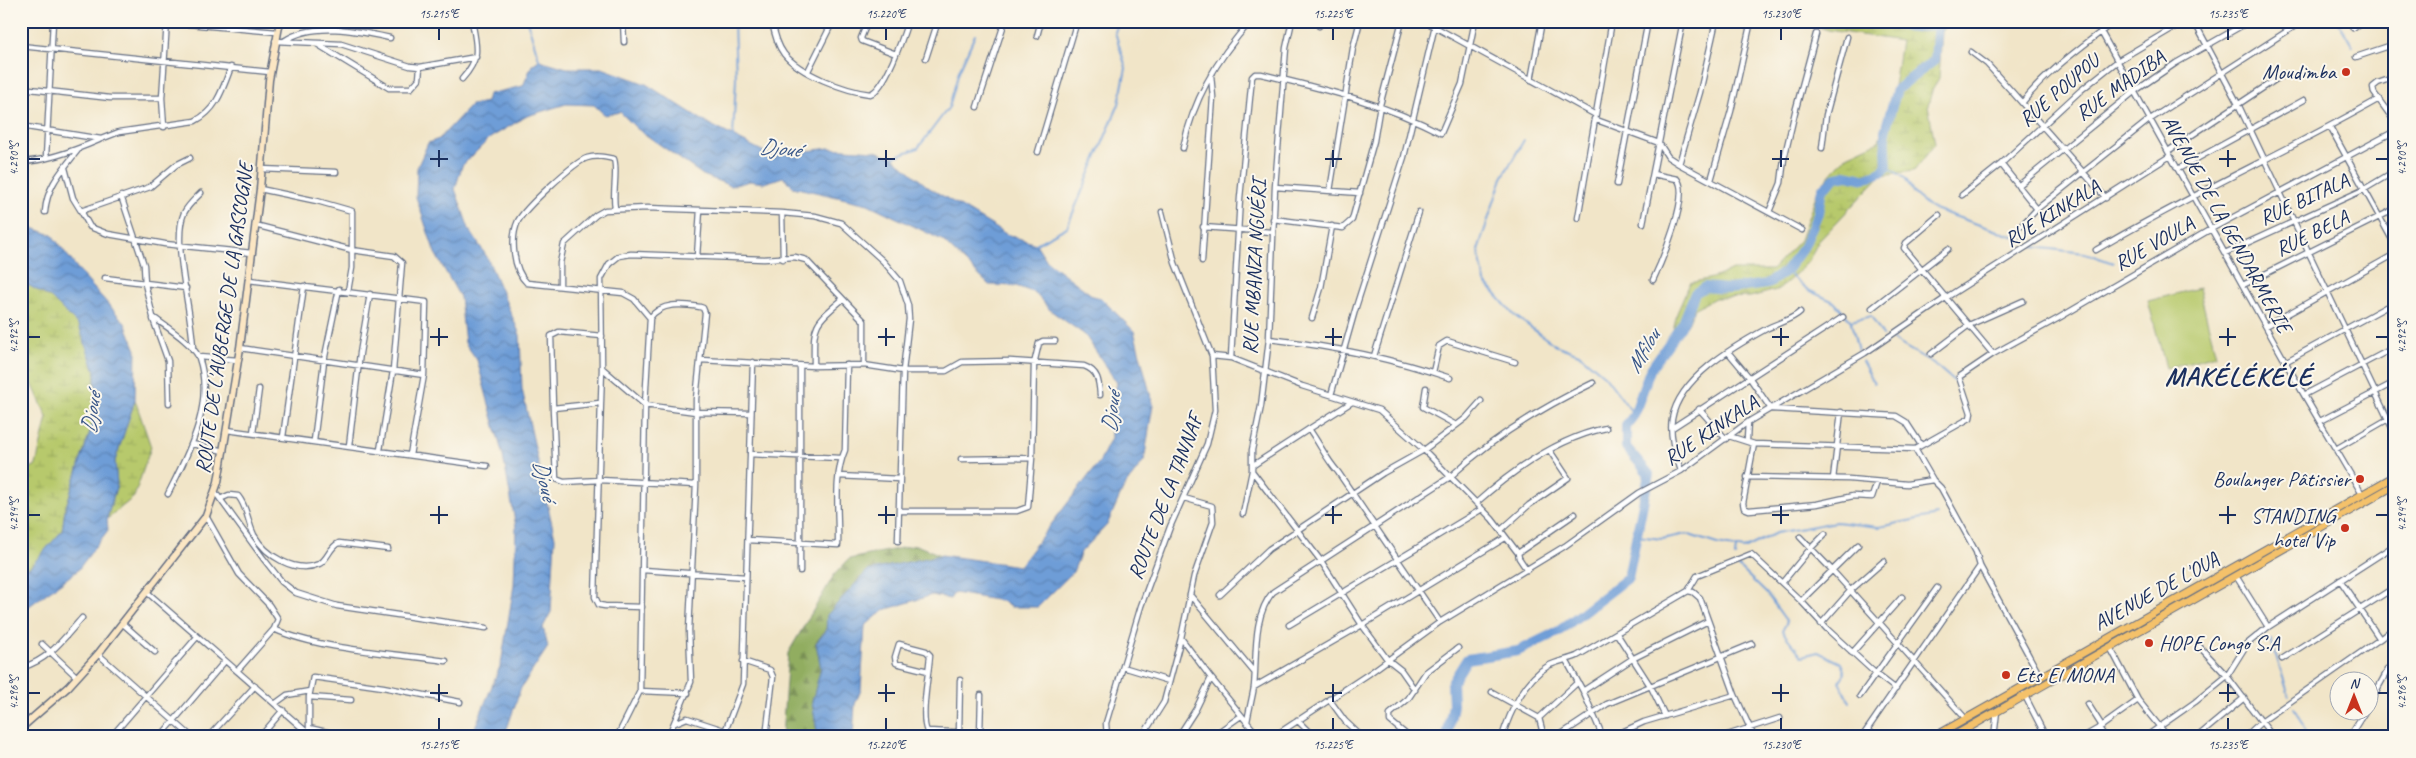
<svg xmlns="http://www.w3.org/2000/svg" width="2416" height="758" font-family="Caveat,sans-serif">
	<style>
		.forest { fill: url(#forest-firs); stroke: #566e5f }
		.wetland { fill: url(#wetland-marsh); stroke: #697c65 }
		.garden { fill: #b7c96c; stroke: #697c65 }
		.water { fill: url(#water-waves); stroke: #44669a }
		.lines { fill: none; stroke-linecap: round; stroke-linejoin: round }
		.stream { stroke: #6e9dd7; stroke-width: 2 }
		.river { stroke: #6e9dd7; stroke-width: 10 }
		.street-casing { stroke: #666f83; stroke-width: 7 }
		.secondary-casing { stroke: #666f83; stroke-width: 9 }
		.primary-casing { stroke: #666f83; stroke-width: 9 }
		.street { stroke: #fff; stroke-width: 4.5 }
		.secondary { stroke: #fbe6c3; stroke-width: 6 }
		.primary { stroke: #f4c16a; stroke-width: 7 }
		.ticks { fill: none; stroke: #1b2f5e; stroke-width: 2 }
		.poi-dot { fill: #c8321e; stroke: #fbf7ec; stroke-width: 2 }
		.labels { text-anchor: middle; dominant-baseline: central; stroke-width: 4; stroke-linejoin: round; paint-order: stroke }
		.poi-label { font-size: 21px; fill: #1b2f5e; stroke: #fbf7ec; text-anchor: end }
		.street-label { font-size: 21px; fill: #1b2f5e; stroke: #fbf7ec }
		.water-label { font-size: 22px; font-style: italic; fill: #385688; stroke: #fbf7ec }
		.district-label { font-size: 26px; font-weight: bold; letter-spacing: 1px; fill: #1b2f5e; stroke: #fbf7ec }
		.neatline { fill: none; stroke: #1b2f5e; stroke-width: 2 }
		.ticks-label { font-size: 12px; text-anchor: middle; fill: #1b2f5e }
	</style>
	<defs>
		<pattern id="forest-firs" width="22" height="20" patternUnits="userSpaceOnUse" patternTransform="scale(1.25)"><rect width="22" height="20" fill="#91ad60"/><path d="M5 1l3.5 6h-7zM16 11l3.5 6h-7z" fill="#768d52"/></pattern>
		<pattern id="wetland-marsh" width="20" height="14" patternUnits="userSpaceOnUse" patternTransform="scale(1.25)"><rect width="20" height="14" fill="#b7c96c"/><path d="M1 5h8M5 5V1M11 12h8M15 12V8" fill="none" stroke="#9dad60"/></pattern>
		<pattern id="water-waves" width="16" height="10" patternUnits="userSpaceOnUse" patternTransform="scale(1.25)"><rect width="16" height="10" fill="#6e9dd7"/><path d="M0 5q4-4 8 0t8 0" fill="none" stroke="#5a80b2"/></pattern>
	</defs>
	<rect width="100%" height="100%" fill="#fbf7ec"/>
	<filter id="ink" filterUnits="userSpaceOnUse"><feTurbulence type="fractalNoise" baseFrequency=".02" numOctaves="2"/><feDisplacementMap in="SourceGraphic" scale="10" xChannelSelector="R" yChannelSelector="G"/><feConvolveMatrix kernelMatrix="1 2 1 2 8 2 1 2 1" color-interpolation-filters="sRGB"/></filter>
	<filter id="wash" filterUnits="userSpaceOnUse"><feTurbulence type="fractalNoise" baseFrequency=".0096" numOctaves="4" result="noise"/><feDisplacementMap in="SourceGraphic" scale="20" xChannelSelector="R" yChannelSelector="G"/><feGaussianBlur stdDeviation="1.12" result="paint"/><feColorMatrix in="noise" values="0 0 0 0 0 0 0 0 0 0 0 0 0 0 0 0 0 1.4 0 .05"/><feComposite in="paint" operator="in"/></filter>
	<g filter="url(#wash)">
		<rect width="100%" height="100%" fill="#f1e5c8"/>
		<!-- forest -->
		<path class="forest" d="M916 545 941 555 867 571 816 643 821 668 812 702 818 737H782L788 653 834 575 849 559Z"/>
		<!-- wetland -->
		<path class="wetland" d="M1802 21H1951L1942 32 1939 78 1932 91 1928 105 1935 144 1914 171 1881 175 1818 242 1808 262 1780 289 1750 297 1715 298 1694 309 1687 326 1673 330 1677 313 1690 283 1712 278 1733 270H1772L1800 240 1819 187 1847 156 1879 141 1894 86 1901 41 1828 30Z
			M21 281 51 298 79 326 95 371 96 413 65 509 62 531 30 567 21 571V473L36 465 47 417 21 359Z
			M135 400 151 447 134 497 107 519 117 484 115 461Z"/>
		<!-- garden -->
		<path class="garden" d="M2199 288 2216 355 2166 368 2148 301Z"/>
		<!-- water -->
		<path class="water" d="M539 60 567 68H602L646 84 707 123 772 156 829 148 875 151 893 157 928 187 1006 234 1036 244 1047 261 1093 296 1101 298 1134 331 1153 405 1144 461 1124 487 1107 525 1081 552 1073 572 1038 607H1010L1002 601 954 593 950 599 932 595 884 610 865 626 861 690 855 704 853 737H818L812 702 821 668 816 643 826 631 827 615 867 571 941 555 1019 566 1100 461 1111 438 1110 418 1117 383 1085 335 1050 310 1035 293 1016 286 989 285 942 240 868 204 793 187 783 177 764 183 750 181 731 186 703 175 636 128 620 112 605 115 594 105 566 104 527 116 490 138 462 166 455 189 469 229 487 257 520 335 522 389 555 538 551 612 543 627 548 647 521 688 504 737H471L501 664 514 585 516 527 503 456 477 360 465 343 460 297 435 253 416 197 417 168 428 143 439 139 471 105 486 102 488 94 523 86 532 65Z
			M21 224 52 235 83 276 125 323 136 350 135 400 115 461 117 484 107 518 108 530 77 571 21 612V571L30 567 62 531 65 510 96 413 95 371 79 326 51 298 21 281Z"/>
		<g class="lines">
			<!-- stream -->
			<path class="stream" d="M527 21 540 62
				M1839 21C1850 22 1860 22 1870 24 1894 27 1926 40 1945 21
				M2338 21 2353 47
				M733 136 736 79 734 21
				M1524 140 1502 178 1478 250 1485 282 1514 315 1530 327 1555 345 1579 354 1605 376 1634 415
				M893 157 918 148 949 107 959 71 975 35
				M1887 166 1906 179 1914 194 1931 208 2026 241
				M1036 244 1067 227 1119 104 1126 68 1115 32 1119 21
				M2033 247 2085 253 2113 263
				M1786 271 1808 290 1834 302 1851 321 1871 316 1883 336
				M1851 322 1858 351
				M1893 340 1933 363 1954 381
				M1862 361 1874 383
				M1637 536 1662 539 1686 534 1717 544 1744 549 1776 533 1836 522 1879 527 1937 515
				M1735 557 1736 547
				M1737 565 1767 594 1787 622 1782 631 1802 656 1818 652 1841 663 1845 673 1839 682 1850 702
				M2271 640 2289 696
				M2294 707 2307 735"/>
			<!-- river -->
			<path class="river" d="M1447 737 1453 705 1452 683 1467 659 1518 651 1559 631 1628 578 1649 474 1626 447V426L1634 415 1650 370 1683 323 1695 293 1705 287 1729 289 1767 284 1786 271 1804 246 1818 213 1822 189 1837 177 1847 175 1864 179 1881 172 1887 166 1885 131 1897 89 1935 60 1938 21"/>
		</g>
	</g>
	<g filter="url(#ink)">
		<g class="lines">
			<!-- street casing -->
			<g class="street-casing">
				<path id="street" d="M155 21 277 32
					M623 21 624 42
					M772 21C774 32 777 45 784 54 800 74 845 91 870 94 885 90 903 37 908 21
					M868 21 861 38 862 41 896 54
					M1424 21 1594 114
					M2095 21 2304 395 2362 494
					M2194 21 2238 104 2395 434
					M1319 26 1321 21
					M2353 28 2363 21
					M1037 36 1041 21
					M275 41 341 44 410 66 420 67 476 57
					M284 41C314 21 358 31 390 38
					M317 44 389 88H411L419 79 420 67
					M21 46 270 72
					M1971 52 1987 64 2014 94 2106 198
					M2356 57 2395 44
					M926 58 938 21
					M808 71 833 21
					M2395 77 2378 83 2373 87 2374 93 2395 122
					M462 79C481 58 477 47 472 21
					M1531 80 1542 21
					M21 88 110 98H162
					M2022 103C2048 70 2082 47 2115 21
					M977 107 1005 21
					M1594 119 1659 143 1668 157 1679 164 1802 230
					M21 126 101 139 119 132 195 121C217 110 223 88 231 67
					M164 127 162 98 167 21
					M2330 127 2395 245
					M1183 148C1193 100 1218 57 1251 21
					M1822 148 1826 115 1847 37
					M2168 151 2284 74
					M1038 152 1077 21
					M46 157 53 21
					M21 162C47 161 76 150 99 140
					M1679 164 1700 92 1716 21
					M2001 164 2037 209
					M65 168 73 198 81 211 150 187 176 165 190 158
					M261 169 336 172
					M2178 169 2304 100
					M1711 180 1731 111 1751 21
					M1617 184 1648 21
					M2018 186 2135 91 2176 63 2250 21
					M1275 187 1360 193
					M260 189 317 201 352 211V268L348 291
					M1330 191 1353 48 1360 21
					M1962 195 2001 164 2080 91 2119 60 2185 21
					M121 196 144 265 145 284 153 317C165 326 193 343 199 358 215 405 188 454 168 494
					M615 208C612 193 618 172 614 159 605 157 596 155 587 158 574 162 525 208 518 221 510 238 513 270 527 283L623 293 634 299 650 318 645 405 640 691 617 737
					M81 211 90 227 108 234 165 244 252 253
					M45 212C47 185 62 171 78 150
					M1769 212 1781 183 1784 159 1795 112 1816 34
					M782 213 783 259
					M1939 215 1906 243 1904 248 1993 354
					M1578 218 1612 21
					M1273 219 1343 228 1352 220 1374 141 1380 105 1402 21
					M1643 223 1683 21
					M255 225 352 250 394 256 402 263 393 371 380 450
					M2021 226 2037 209 2149 120 2298 24
					M1203 227 1272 232
					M2096 250C2188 195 2286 152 2379 99
					M2225 253 2363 190 2395 171
					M697 257 700 210
					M1202 261 1213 97 1211 75
					M105 278 186 288
					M249 280 426 302 424 375 410 455
					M1653 280C1661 263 1691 194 1677 179L1653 174
					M2243 285 2395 209
					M560 286V263L564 244 596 215 605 210 647 208 782 213 815 216 841 223 883 261 900 281 908 305 909 319 903 371 898 541
					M1872 308 1948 249
					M650 318C661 302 682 304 700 307L703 308 705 313 696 399V485L689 630 691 682 668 737
					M1312 318 1321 288 1332 226
					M153 319 168 361 169 403
					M2266 326 2395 254
					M1269 339C1331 346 1391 358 1450 378
					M240 348 424 375
					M193 350C193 315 171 242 184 213 188 205 195 199 201 193
					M1728 352 1749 377 1771 409 1896 416 1906 422 1921 445
					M1931 354 1969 325 2023 301
					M1212 356 1231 358 1302 386 1379 410 1424 450 1492 519 1518 553 1519 558 1527 570
					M1374 356 1419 212
					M199 357 238 360
					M1231 358 1240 198 1252 77 1255 74H1261C1323 89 1384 103 1441 133L1462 84 1475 21
					M701 360 814 366 864 365 903 371H946L962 362 1010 361 1084 366C1098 371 1099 381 1100 395
					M2285 362 2395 302
					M814 366C814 325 811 326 843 299
					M602 368 645 405 696 412 751 413
					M1433 372 1439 346 1447 341 1515 362
					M1426 388 1423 407 1456 425
					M1331 395 1356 307 1404 157 1436 21
					M2304 395 2395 347
					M1352 402 1309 429C1320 444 1326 459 1338 472L1440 622
					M600 403 553 408 556 479 564 482 600 480 696 485
					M553 408 551 336 559 332 602 336
					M1699 409 1726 439
					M2320 421 2395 382
					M1672 428 1843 317
					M227 430 487 466
					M253 433 259 389
					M1729 436 1754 444 1915 449 1933 480 1941 488 1976 552 1980 566 2041 678
					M283 437 304 286
					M1747 440 1748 422
					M314 441 324 361 339 289
					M192 444 224 451
					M1754 444 1743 503 1744 508 1749 510 1817 504 1853 496 1872 497 1877 482
					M349 446 360 353 370 294
					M1915 449 1970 418 1971 413 1959 377 1993 354 2057 319 2211 229 2395 131
					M2336 449 2395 415
					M750 454 840 458
					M961 459 1032 458
					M1252 466 1309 429
					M1252 471 1321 561 1362 625 1387 659 1401 670 1415 690
					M1681 471C1676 455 1669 436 1672 419 1679 378 1733 347 1766 329 1777 323 1792 320 1800 312
					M839 476 899 479
					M1747 477 1849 479 1907 484 1933 480
					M1833 479 1841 412
					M215 492 263 558 282 582 296 593 337 606 486 628
					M1184 498 1212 506 1213 522 1194 576 1181 638 1211 678 1259 737
					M220 499 229 495 238 496C248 508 247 521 254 535 266 556 295 574 319 564 328 560 329 547 339 543L388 549
					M1476 503C1513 470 1558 438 1606 428
					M899 511H1017L1028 507 1032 458 1034 364 1039 343 1043 341H1055
					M1243 514 1252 471V450L1261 406 1269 339 1275 187 1286 48 1292 21
					M206 516 239 574 269 605 278 619 274 629 237 671
					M1501 530 1529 505 1568 478 1550 451
					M1800 537 1832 570 1966 719
					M748 540 838 545C839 515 833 477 845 450L847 365
					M1518 553 1575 514
					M643 570 746 577
					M800 571V366
					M2236 576 2268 627
					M2340 580 2380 639 2395 627
					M1782 583 1810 549 1825 534
					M1688 591 1697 576 1751 554 1801 601 1827 629 1875 673 1896 689
					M148 593 309 734
					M1190 595 1254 672
					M1220 595 1269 549 1383 473 1424 450 1466 418 1481 401
					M1801 601 1858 545
					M642 607 605 606 599 605 595 597 602 368 601 279 609 264 619 256 631 254 764 259 795 257 806 260 864 321V365
					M122 623 155 652
					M1821 624 1851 590 1884 561
					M1289 625 1482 509
					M274 629C319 650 395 653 446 661
					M1617 634 1651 687 1665 716
					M42 644 77 677
					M2198 645 2227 676 2273 737
					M2110 647 2138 700 2168 737
					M1852 653 1902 597
					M98 654 192 737
					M2282 659 2395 587
					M1566 660 1583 691 1603 737
					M743 661 770 670 773 677 766 737
					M23 667C49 660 64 638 82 618
					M1123 667 1169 681
					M2387 669 2395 677
					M928 671 896 663 895 657 899 644 926 651 930 655C929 672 920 718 927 731L1068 737
					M1254 687 1362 625 1505 538
					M640 691 688 693
					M1583 691 1632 659 1708 621
					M1492 692 1539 718 1544 737
					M2024 694 2046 737
					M1860 696 1937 588
					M309 697 351 700
					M1329 699 1345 721 1362 737
					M276 703 287 695 310 691
					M2088 704 2102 726
					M2368 706 2395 657
					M1539 718 1578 682
					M1297 720 1314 737
					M1247 722C1249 710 1252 699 1254 687 1257 657 1252 616 1273 592L1450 477C1491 439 1543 407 1593 383
					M675 723 687 718 745 737
					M309 728 349 737
					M2099 728 2105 737
					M1869 730 1875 737
					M959 733 960 680
					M980 734 981 695
					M309 735V697L313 677 383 687 460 702
					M111 737 197 637
					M160 737 225 661
					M208 737 255 686
					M260 737 283 710
					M723 737 743 684 753 362
					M1107 737 1106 723 1141 606 1170 527 1207 444 1215 410 1212 356 1175 263 1162 212
					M1142 737 1164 702 1181 638
					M1178 737 1196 709 1211 678
					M1211 737 1241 716
					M1273 737 1370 673 1440 622 1565 546 1639 493 1681 471 1748 422 1865 353 1947 297 2170 156
					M1409 737 1390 721V714L1408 699 1426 672 1458 648
					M1502 737C1510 712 1525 679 1548 666 1557 661 1568 660 1577 656L1688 591 1693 592 1700 598 1735 695 1754 737
					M1557 737 1607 704 1752 644
					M1611 737 1644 722 1735 695
					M1721 737 1780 718
					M1862 737 1980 566
					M1994 737 1997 711
					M2083 737 2099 728 2138 700
					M2145 737 2195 702 2227 676 2247 644 2268 627 2395 545
					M2197 737 2244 698
					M2245 737 2261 722 2380 639
					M2349 737 2366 710
					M2386 737 2395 723"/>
			</g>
			<!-- secondary casing -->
			<g class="secondary-casing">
				<path id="secondary" d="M21 728 68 687 98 654 206 516 218 482 240 348 260 189 269 80 280 21"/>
			</g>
			<!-- primary casing -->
			<g class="primary-casing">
				<path id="primary" d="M1934 737 2395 476
					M1952 737 2395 485"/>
			</g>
			<!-- street -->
			<use href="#street" class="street"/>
			<!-- secondary -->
			<use href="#secondary" class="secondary"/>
			<!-- primary -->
			<use href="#primary" class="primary"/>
		</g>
	</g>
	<!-- ticks -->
	<path class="ticks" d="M439 28V40M886 28V40M1333 28V40M1781 28V40M2228 28V40M439 150V167M886 150V167M1333 150V167M1781 150V167M2228 150V167M28 159H40M430 159H448M878 159H895M1325 159H1342M1772 159H1789M2219 159H2236M2376 159H2388M439 328V346M886 328V346M1333 328V346M1781 328V346M2228 328V346M28 337H40M430 337H448M878 337H895M1325 337H1342M1772 337H1789M2219 337H2236M2376 337H2388M439 506V524M886 506V524M1333 506V524M1781 506V524M2228 506V524M28 515H40M430 515H448M878 515H895M1325 515H1342M1772 515H1789M2219 515H2236M2376 515H2388M439 684V702M886 684V702M1333 684V702M1781 684V702M2228 684V702M28 693H40M430 693H448M878 693H895M1325 693H1342M1772 693H1789M2219 693H2236M2376 693H2388M439 718V730M886 718V730M1333 718V730M1781 718V730M2228 718V730"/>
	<!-- markers -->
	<g class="poi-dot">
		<circle cx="2346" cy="72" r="5"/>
		<circle cx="2360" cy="479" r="5"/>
		<circle cx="2345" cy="528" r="5"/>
		<circle cx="2149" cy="643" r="5"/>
		<circle cx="2006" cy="675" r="5"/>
	</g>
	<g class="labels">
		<!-- poi labels -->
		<g class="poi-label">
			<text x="2336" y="72">Moudimba</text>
			<text x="2350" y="479">Boulanger Pâtissier</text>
			<text x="2335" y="516">STANDING<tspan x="2335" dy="24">hotel Vip</tspan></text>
			<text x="2159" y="643" text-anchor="start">HOPE Congo S.A</text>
			<text x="2016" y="675" text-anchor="start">Ets El MONA</text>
		</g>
		<!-- street labels -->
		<g class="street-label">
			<text transform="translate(2120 85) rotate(-36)">RUE MADIBA</text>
			<text transform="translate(2059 90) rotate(-41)">RUE POUPOU</text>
			<text transform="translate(2304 199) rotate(-25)">RUE BITALA</text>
			<text transform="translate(2052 213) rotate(-32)">RUE KINKALA</text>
			<text transform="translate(2227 224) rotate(61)">AVENUE DE LA GENDARMERIE</text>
			<text transform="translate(2312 233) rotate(-26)">RUE BELA</text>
			<text transform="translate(2154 243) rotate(-30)">RUE VOULA</text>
			<text transform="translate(1254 267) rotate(-87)">RUE MBANZA NGUÉRI</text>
			<text transform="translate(224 318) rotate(-82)">ROUTE DE L'AUBERGE DE LA GASCOGNE</text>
			<text transform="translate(1711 430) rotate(-34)">RUE KINKALA</text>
			<text transform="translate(1165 497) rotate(-69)">ROUTE DE LA TANNAF</text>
			<text transform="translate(2156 591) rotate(-29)">AVENUE DE L'OUA</text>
		</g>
		<!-- water labels -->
		<g class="water-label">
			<text transform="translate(780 148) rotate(6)">Djoué</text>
			<text transform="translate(1643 351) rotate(-60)">Mfilou</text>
			<text transform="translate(1111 412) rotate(-83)">Djoué</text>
			<text transform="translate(91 413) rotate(-82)">Djoué</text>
			<text transform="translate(545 480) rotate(77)">Djoué</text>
		</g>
		<!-- district labels -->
		<g class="district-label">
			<text x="2239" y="376">MAKÉLÉKÉLÉ</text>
		</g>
	</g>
	<!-- margin -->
	<rect width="2416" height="758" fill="none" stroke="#fbf7ec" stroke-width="55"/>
	<!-- north arrow -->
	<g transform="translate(2354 696)"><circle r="24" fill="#fbf7ec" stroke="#a1a7b3"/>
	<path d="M0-4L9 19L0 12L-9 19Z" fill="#c8321e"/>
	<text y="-8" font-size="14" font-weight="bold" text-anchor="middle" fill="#1b2f5e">N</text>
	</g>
	<rect x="28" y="28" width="2360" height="702" class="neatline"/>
	<g class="ticks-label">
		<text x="439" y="18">15.215°E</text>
		<text x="886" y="18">15.220°E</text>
		<text x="1333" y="18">15.225°E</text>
		<text x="1781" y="18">15.230°E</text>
		<text x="2228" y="18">15.235°E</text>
		<text transform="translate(14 159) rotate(-90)" y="4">4.290°S</text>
		<text transform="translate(2402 159) rotate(-90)" y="4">4.290°S</text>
		<text transform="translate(14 337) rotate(-90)" y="4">4.292°S</text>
		<text transform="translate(2402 337) rotate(-90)" y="4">4.292°S</text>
		<text transform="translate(14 515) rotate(-90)" y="4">4.294°S</text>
		<text transform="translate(2402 515) rotate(-90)" y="4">4.294°S</text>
		<text transform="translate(14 693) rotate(-90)" y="4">4.296°S</text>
		<text transform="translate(2402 693) rotate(-90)" y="4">4.296°S</text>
		<text x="439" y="749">15.215°E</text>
		<text x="886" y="749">15.220°E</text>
		<text x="1333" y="749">15.225°E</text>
		<text x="1781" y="749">15.230°E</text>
		<text x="2228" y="749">15.235°E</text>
	</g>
</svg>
